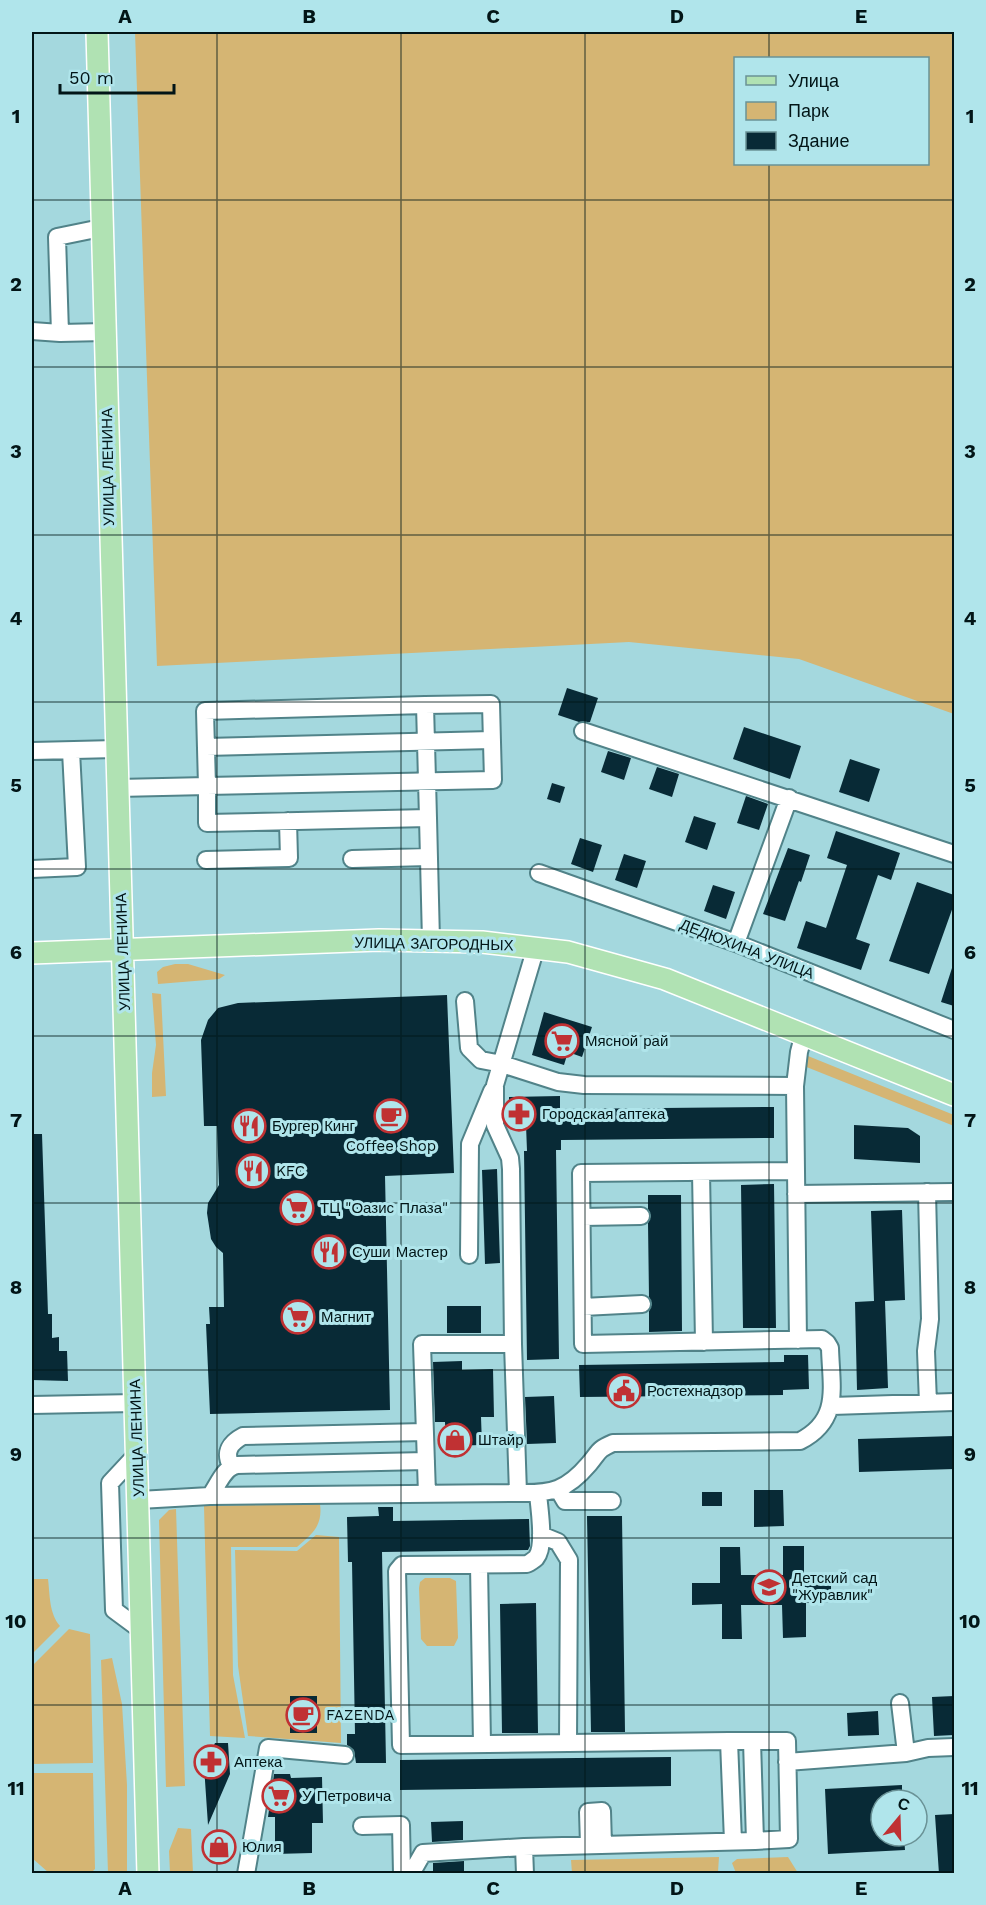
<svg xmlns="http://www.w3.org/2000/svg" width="986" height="1905" font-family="'Work Sans',sans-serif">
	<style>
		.green { fill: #d5b573; fill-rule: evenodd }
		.building { fill: #082a36 }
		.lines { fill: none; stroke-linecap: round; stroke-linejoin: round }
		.minor-casing { stroke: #518389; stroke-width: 20 }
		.major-casing { stroke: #fff; stroke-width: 24 }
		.minor { stroke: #fff; stroke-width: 16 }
		.major { stroke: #b0e2b3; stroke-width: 21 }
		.grid { fill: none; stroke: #021517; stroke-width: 1.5; stroke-opacity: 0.55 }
		.labels { text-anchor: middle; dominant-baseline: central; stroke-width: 6; stroke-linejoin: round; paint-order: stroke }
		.street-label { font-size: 15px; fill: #021517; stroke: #b0e5eb }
		.poi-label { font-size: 15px; fill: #021517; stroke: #b0e5eb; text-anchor: start }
		.neatline { fill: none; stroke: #021517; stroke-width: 2 }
		.grid-label { font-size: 20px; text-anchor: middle; font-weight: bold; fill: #021517 }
	</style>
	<rect width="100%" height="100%" fill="#a4d8de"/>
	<!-- green -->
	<path class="green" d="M135 32H954V714L799 659 629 642 157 666ZM736 58H928V164H736Z
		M175 964H188L225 975 219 979 158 984 157 972 163 967Z
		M152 993 161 994 166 1096 152 1097V1073L156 1045Z
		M808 1056 954 1115V1126L804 1066 803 1058Z
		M320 1504C323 1526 312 1534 297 1547H231L233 1675 245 1738 210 1736 204 1506Z
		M176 1509 185 1786 166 1787 159 1520 169 1510Z
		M316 1535 339 1537 341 1743 248 1736 238 1666 235 1550 297 1551Z
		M425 1578H450L456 1581 458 1638 454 1646H427L421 1639 419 1588 420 1582Z
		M32 1579H48C50 1595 49 1613 60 1626L32 1654Z
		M69 1629 90 1634 93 1763 32 1764V1666Z
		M112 1658 122 1704 127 1785V1873H108L101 1660Z
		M32 1773H93L95 1869 91 1873H49L32 1858Z
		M178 1828 191 1829 193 1873H170L169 1851Z
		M719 1857 718 1872 713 1873H572L571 1860Z
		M788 1857 798 1873H736L732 1863 737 1859Z"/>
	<!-- building -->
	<path class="building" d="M567 688 598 698 590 722H579L558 715Z
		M744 727 801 746 790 779 733 759Z
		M608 751 631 758 624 780 601 772Z
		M850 759 880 769 869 802 839 792Z
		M657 767 679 774 672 797 649 789Z
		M552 783 565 787 560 803 547 799Z
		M746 796 768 804 759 830 737 823Z
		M694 816 716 823 707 850 685 842Z
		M836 831 900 853 891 880 878 875 856 939 870 944 861 970 797 948 806 921 826 928 847 865 827 858Z
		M580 838 602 845 593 872 571 864Z
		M788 848 810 855 801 882 799 881 785 921 763 914Z
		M624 854 646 861 637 888 615 880Z
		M917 882 954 895V904L929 974 889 961Z
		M713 885 735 892 726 919 704 911Z
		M952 968H954V1006L941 1002Z
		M447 995 454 1173 385 1176 390 1410 210 1414 206 1324H210L209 1307H224L223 1253 216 1247 211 1239 207 1213 208 1203 219 1185 217 1126H204L201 1040 208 1020 218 1008 238 1003Z
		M544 1012 592 1027 582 1057 568 1052 564 1065 532 1055Z
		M560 1096V1109L774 1107V1138L561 1140V1150H556L559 1359 527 1360 524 1151H527L526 1125H509V1097Z
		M854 1125 908 1128 920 1136V1163L854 1159Z
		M32 1134H42L48 1314H52V1338L59 1337V1351H67L68 1381 32 1380Z
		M497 1169 500 1263 485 1264 482 1170Z
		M774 1184 776 1328H743L741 1185Z
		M648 1195H681L682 1331 649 1332V1311L652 1304 649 1297 648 1223 651 1216 648 1209Z
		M902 1210 905 1300 885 1301 888 1388 857 1390 855 1302 874 1301 871 1211Z
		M447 1306H481V1333H447Z
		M784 1355H808L809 1389 783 1390V1395L580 1397 579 1365 784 1362Z
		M462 1361V1370L493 1369 494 1417H481L482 1445 446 1446 445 1422H435L433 1362Z
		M554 1396 556 1443 527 1444 525 1397Z
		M954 1436V1469L859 1472 858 1439Z
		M754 1490H783L784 1526 754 1527Z
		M702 1492H722V1506H702Z
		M378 1507H393V1521L529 1519 530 1546 528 1550 382 1552 386 1763H356L354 1750 347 1745V1734H355L352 1562H348L347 1517 379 1516Z
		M587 1516H622L625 1732H591Z
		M783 1546H804V1578H831V1602L806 1603V1637L783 1638 782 1605H741L742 1639H722V1604L692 1605V1583H720V1547H740L741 1575H783Z
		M536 1603 538 1733H502L500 1604Z
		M290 1696H317V1733H290Z
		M954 1696V1735L934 1736 932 1697Z
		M878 1711 879 1735 848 1736 847 1713Z
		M215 1743H228L230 1774 208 1825 204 1766Z
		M671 1757V1786L400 1790V1760Z
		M274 1774H290L291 1778 322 1777 323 1823H312V1853L275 1854V1817H268Z
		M902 1785V1800H881V1836H904L905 1850 828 1854 825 1789Z
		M954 1814V1874H939L935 1815Z
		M463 1821V1840L432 1842 431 1822Z
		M464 1861V1874H433V1863Z"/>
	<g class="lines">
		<!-- minor casing -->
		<g class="minor-casing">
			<path id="minor" d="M101 228 57 237 60 333 105 332
				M32 331 60 333
				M425 705 491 704 493 780 207 786 205 711 425 705C426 743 427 781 428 818
				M583 731 954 854
				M206 747 492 740
				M32 751 116 749
				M118 788 207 786V823L428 818 431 941
				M352 859 429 857
				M206 860 289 858 288 821
				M32 869 77 867 71 751
				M539 873 736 943 954 1030
				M736 943 789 798
				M536 947 495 1085V1125L510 1158 511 1169 513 1344 518 1493C552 1494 567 1490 589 1464 600 1451 597 1450 613 1443L800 1441C841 1420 831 1387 830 1348L827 1343 822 1339 583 1344 581 1173 796 1171
				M465 1001 469 1048 481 1060 502 1064 558 1082 584 1085 795 1086
				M701 1172 704 1342
				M927 1192 930 1319 926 1351 928 1403
				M796 1194 954 1192
				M582 1217 641 1216
				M469 1255 470 1144 492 1091
				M583 1307 642 1304
				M798 1340 795 1086 799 1052 804 1033
				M32 1405 135 1403
				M832 1406 954 1402
				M137 1454 110 1483 114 1610 141 1630
				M231 1466C224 1452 230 1443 243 1436L425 1432
				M558 1489 565 1501H612
				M538 1493C539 1509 546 1546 536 1558 535 1559 528 1564 527 1564L402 1565 397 1571 401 1745 729 1741 733 1841
				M427 1494 422 1344H513
				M210 1496C218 1485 224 1467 237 1465L426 1461
				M139 1500 210 1496 518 1493
				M541 1535 558 1542 569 1560 568 1743
				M479 1565 482 1744
				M752 1741H787L789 1839 755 1841
				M906 1753 928 1748 954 1747
				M787 1762 906 1753 900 1703
				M362 1826 401 1825 402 1874
				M589 1845 588 1812 602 1811 603 1845
				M524 1847 525 1874
				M246 1874 268 1748 345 1755
				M411 1874 423 1853 524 1847 755 1841 752 1741H729"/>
		</g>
		<!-- major casing -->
		<g class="major-casing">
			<path id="major" d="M97 32 148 1874
				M32 953 379 940 482 942 568 952 665 979 954 1095"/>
		</g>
		<!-- minor -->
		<use href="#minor" class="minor"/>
		<!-- major -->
		<use href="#major" class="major"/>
	</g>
	<!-- grid -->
	<path class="grid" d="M217 32V1874M401 32V1874M585 32V1874M769 32V58M769 164V1874M32 200H954M32 367H954M32 535H954M32 702H954M32 869H954M32 1036H954M32 1203H954M32 1370H954M32 1538H954M32 1705H954"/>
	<!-- icons -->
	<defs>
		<g id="supermarket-ring" transform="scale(1.725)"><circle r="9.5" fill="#b0e5eb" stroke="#c03133" stroke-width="1.5"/><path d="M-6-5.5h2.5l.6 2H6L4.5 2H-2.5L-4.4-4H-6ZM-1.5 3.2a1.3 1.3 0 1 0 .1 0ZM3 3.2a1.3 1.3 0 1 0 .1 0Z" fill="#c03133"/></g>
		<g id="pharmacy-ring" transform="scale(1.725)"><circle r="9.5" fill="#b0e5eb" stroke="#c03133" stroke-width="1.5"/><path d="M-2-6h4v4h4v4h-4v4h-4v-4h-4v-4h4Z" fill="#c03133"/></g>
		<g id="cafe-ring" transform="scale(1.725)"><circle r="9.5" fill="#b0e5eb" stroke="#c03133" stroke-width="1.5"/><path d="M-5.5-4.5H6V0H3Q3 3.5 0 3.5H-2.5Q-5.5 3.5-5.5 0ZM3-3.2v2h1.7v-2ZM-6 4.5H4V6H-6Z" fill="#c03133"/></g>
		<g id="restaurant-ring" transform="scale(1.725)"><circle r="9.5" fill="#b0e5eb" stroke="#c03133" stroke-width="1.5"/><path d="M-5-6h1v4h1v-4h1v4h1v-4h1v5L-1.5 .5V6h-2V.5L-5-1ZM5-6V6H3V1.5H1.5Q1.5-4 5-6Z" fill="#c03133"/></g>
		<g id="civic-ring" transform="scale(1.725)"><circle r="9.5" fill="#b0e5eb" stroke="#c03133" stroke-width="1.5"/><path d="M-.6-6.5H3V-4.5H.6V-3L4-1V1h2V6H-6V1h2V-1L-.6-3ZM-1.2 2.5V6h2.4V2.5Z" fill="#c03133"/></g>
		<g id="shop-ring" transform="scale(1.725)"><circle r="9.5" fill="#b0e5eb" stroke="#c03133" stroke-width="1.5"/><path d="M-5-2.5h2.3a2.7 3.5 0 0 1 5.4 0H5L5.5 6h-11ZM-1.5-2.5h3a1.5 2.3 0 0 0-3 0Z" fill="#c03133"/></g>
		<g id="school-ring" transform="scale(1.725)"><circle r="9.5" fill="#b0e5eb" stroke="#c03133" stroke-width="1.5"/><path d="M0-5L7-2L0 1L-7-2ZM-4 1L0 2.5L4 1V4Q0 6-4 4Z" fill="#c03133"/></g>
	</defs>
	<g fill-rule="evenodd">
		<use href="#supermarket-ring" x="562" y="1041"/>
		<use href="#pharmacy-ring" x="519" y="1114"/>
		<use href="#cafe-ring" x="391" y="1116"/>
		<use href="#restaurant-ring" x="249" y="1126"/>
		<use href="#restaurant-ring" x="253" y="1171"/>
		<use href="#supermarket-ring" x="297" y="1208"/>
		<use href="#restaurant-ring" x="329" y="1252"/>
		<use href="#supermarket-ring" x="298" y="1317"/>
		<use href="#civic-ring" x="624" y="1391"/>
		<use href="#shop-ring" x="455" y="1440"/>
		<use href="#school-ring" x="769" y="1587"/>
		<use href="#cafe-ring" x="303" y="1715"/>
		<use href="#pharmacy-ring" x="211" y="1762"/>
		<use href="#supermarket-ring" x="279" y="1796"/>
		<use href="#shop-ring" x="219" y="1847"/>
	</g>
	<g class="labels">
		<!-- street labels -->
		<g class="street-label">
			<text transform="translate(108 467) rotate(-91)">УЛИЦА ЛЕНИНА</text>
			<text transform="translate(434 944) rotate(1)">УЛИЦА ЗАГОРОДНЫХ</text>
			<text transform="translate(747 949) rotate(21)">ДЕДЮХИНА УЛИЦА</text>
			<text transform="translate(123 952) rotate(-92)">УЛИЦА ЛЕНИНА</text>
			<text transform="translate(137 1438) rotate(-92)">УЛИЦА ЛЕНИНА</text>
		</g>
		<!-- poi labels -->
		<g class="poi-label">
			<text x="585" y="1041">Мясной рай</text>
			<text x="542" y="1114">Городская аптека</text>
			<text x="272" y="1126">Бургер Кинг</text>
			<text x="391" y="1146" text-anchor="middle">Coffee Shop</text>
			<text x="276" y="1171">KFC</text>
			<text x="320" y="1208">ТЦ "Оазис Плаза"</text>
			<text x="352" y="1252">Суши Мастер</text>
			<text x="321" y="1317">Магнит</text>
			<text x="647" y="1391">Ростехнадзор</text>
			<text x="478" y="1440">Штайр</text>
			<text x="792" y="1578">Детский сад<tspan x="792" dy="17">"Журавлик"</tspan></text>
			<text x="326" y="1715">FAZENDA</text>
			<text x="234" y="1762">Аптека</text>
			<text x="302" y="1796">У Петровича</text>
			<text x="242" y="1847">Юлия</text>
		</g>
	</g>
	<!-- border -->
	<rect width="986" height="1905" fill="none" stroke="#b0e5eb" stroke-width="66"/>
	<!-- legend -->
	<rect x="734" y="57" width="195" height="108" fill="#b0e5eb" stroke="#6a9296" stroke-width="1.5"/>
	<rect x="746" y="76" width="30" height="9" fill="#b0e2b3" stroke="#6a9296" stroke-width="1.5"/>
	<text x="788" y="87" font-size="18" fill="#021517">Улица</text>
	<rect x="746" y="102" width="30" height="18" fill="#d5b573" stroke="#6a9296" stroke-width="1.5"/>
	<text x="788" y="117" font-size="18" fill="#021517">Парк</text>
	<rect x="746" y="132" width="30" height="18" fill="#082a36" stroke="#6a9296" stroke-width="1.5"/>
	<text x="788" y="147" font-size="18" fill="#021517">Здание</text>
	<!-- north arrow -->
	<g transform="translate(899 1818) rotate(19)"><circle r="28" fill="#b0e5eb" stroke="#6a9296" stroke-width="1.5"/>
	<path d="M0-4.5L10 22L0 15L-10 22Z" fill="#c03133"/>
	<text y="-9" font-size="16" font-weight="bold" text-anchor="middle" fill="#021517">С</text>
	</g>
	<!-- scale -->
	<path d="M60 84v9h114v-9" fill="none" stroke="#021517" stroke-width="3"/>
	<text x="69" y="84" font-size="18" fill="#021517" stroke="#b0e5eb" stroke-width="4.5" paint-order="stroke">50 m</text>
	<rect x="33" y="33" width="920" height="1839" class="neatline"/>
	<g class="grid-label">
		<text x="125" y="23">A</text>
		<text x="309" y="23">B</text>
		<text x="493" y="23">C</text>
		<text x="677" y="23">D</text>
		<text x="861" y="23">E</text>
		<text x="16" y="123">1</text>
		<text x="970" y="123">1</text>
		<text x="16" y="291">2</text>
		<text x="970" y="291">2</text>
		<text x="16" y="458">3</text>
		<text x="970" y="458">3</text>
		<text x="16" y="625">4</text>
		<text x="970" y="625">4</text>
		<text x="16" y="792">5</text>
		<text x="970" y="792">5</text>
		<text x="16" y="959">6</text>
		<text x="970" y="959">6</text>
		<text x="16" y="1127">7</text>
		<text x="970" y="1127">7</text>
		<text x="16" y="1294">8</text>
		<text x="970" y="1294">8</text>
		<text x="16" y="1461">9</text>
		<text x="970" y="1461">9</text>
		<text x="16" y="1628">10</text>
		<text x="970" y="1628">10</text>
		<text x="16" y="1795">11</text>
		<text x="970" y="1795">11</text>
		<text x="125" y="1895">A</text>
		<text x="309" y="1895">B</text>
		<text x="493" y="1895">C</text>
		<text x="677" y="1895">D</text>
		<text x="861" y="1895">E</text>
	</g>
</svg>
